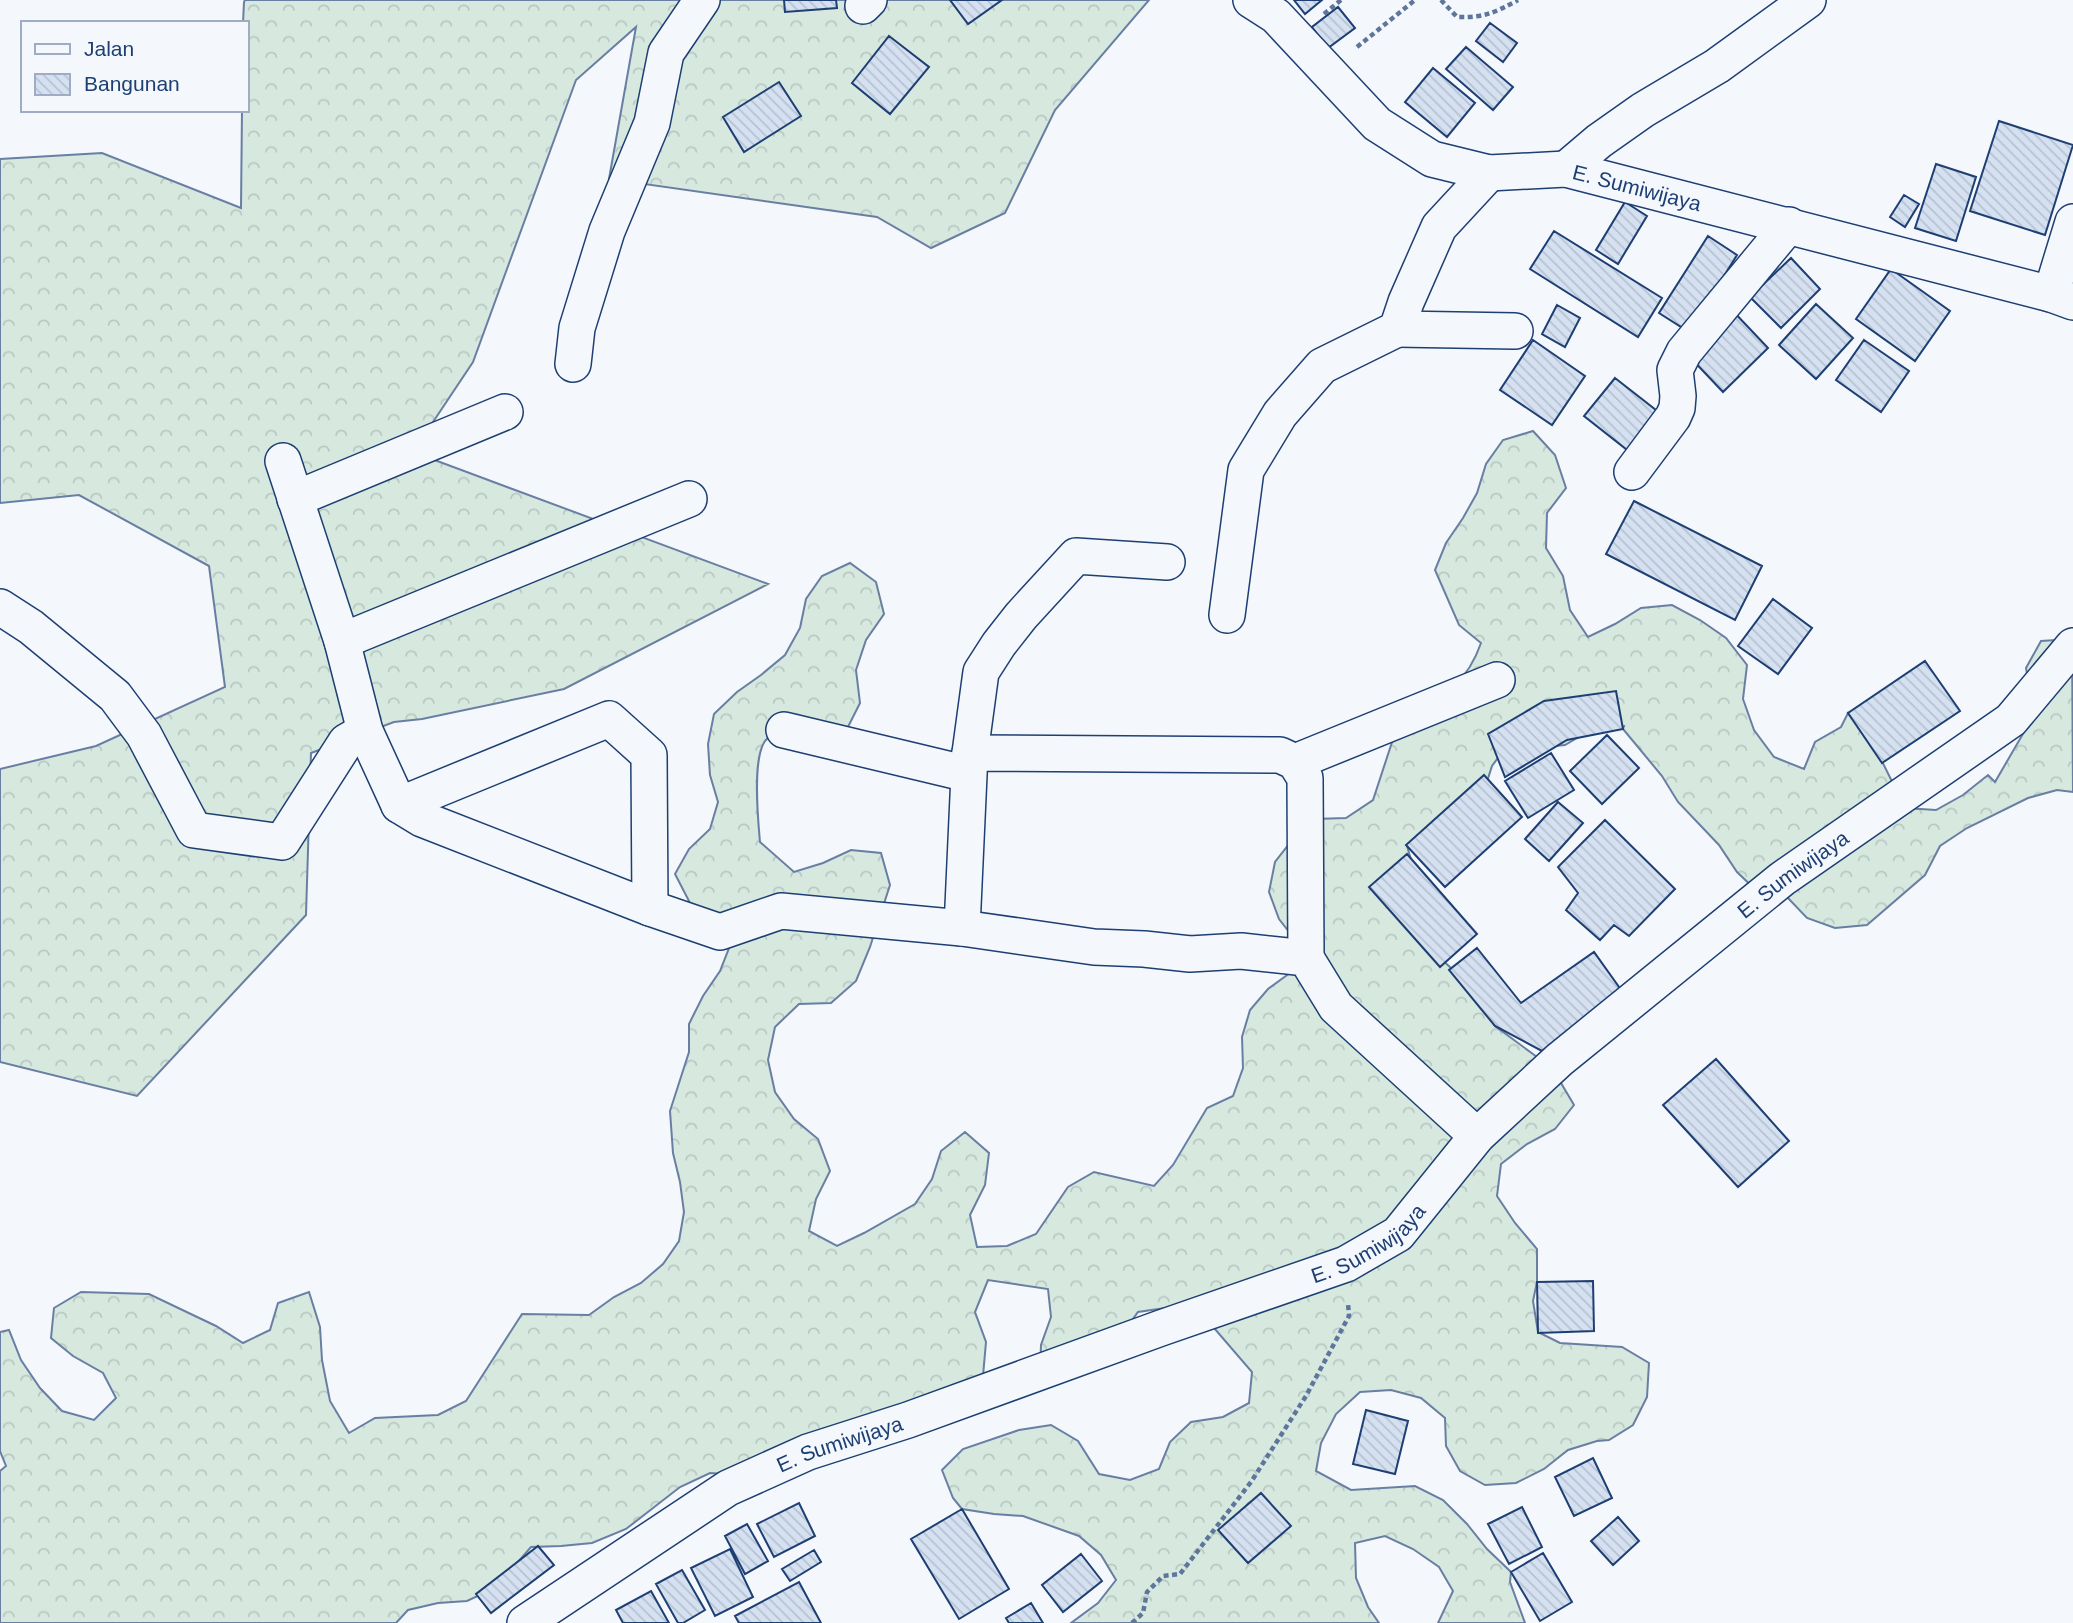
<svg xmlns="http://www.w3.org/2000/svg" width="2073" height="1623" font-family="Arial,sans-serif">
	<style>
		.forest { fill: url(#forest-crowns); stroke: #687fa3; stroke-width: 2 }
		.building { fill: url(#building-back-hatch); stroke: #1d3f73; stroke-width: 2 }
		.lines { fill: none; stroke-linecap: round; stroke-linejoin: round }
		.street-casing { stroke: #1d3f73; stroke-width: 38 }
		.path { stroke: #5e769c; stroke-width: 4.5; stroke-dasharray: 5 3.5; stroke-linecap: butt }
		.street { stroke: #f4f7fb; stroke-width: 35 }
		.labels { text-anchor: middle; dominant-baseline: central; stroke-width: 5; stroke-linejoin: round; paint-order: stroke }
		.street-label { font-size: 21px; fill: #1d3f73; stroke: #f4f7fb }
	</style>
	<defs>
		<pattern id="forest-crowns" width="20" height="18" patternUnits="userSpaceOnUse" patternTransform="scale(1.75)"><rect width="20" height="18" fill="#d7e8df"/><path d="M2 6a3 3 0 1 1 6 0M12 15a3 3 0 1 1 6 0" fill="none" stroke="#b8c8c3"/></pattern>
		<pattern id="building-back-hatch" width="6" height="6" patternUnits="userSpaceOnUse" patternTransform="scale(1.75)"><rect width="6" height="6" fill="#d5e0f0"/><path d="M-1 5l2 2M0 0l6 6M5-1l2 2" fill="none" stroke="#b6c1d1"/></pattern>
	</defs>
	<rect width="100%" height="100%" fill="#f4f7fb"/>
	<!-- forest -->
	<path class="forest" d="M245 0H1149L1055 110 1005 213 931 248 877 217 609 179 636 27 576 80 473 362 413 452 768 584 564 689 422 719 394 722 311 753 306 915 137 1096 0 1062V769L96 746 225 687 209 566 79 495 0 503V159L102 153 241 208 242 110H247V23H243L244 2Z
		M1533 431 1555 455 1566 488 1547 513 1546 548 1563 576 1570 610 1588 637 1615 624 1641 608 1672 605 1700 620 1726 638 1747 665 1743 699 1754 730 1774 757 1804 769 1815 742 1841 727 1848 713 1876 749 1905 808 1936 810 1963 795 1988 775 1995 782 2027 727 2031 698 2026 668 2041 641 2072 639 2073 792 2057 790 2028 798 1967 828 1940 846 1925 875 1867 925 1835 928 1807 918 1787 897 1758 892 1737 872 1719 845 1678 802 1662 776 1623 729 1624 726 1594 728 1565 745 1503 751 1492 766 1482 797 1453 851 1407 846 1440 958 1463 979 1495 1026 1537 1057 1542 1051 1574 1105 1555 1129 1527 1144 1501 1164 1497 1196 1515 1223 1537 1249V1282L1533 1301 1538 1332 1560 1343 1622 1347 1649 1363 1647 1397 1633 1425 1609 1440 1597 1441 1568 1450 1544 1469 1516 1483 1485 1485 1460 1471 1446 1446 1445 1418 1421 1398 1391 1390 1360 1392 1336 1414 1321 1443 1316 1471 1351 1490 1415 1486 1443 1500 1467 1524 1487 1549 1511 1572 1510 1582 1525 1623H1438L1453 1591 1439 1567 1413 1549 1385 1536 1355 1543 1356 1578 1368 1607 1379 1623H1071L1098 1603 1116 1580 1101 1555 1079 1536 1023 1516 994 1514 962 1509 953 1498 942 1470 963 1449 1019 1430 1051 1425 1078 1441 1099 1474 1130 1480 1159 1469 1170 1442 1191 1422 1223 1417 1249 1403 1252 1372 1202 1314 1172 1307 1138 1312 1117 1341 1040 1372 1041 1345 1051 1317 1048 1289 988 1280 975 1312 986 1342 983 1376 740 1475 710 1473 680 1487 626 1529 592 1543 561 1546 531 1547 495 1588 467 1601 438 1603 408 1610 396 1623H0V1471L6 1466 0 1451V1332L9 1330 21 1360 40 1388 62 1411 94 1420 116 1398 103 1373 73 1356 51 1338 54 1308 81 1292 149 1294 216 1326 243 1343 270 1330 278 1303 309 1292 320 1327 322 1360 330 1401 349 1433 375 1418 438 1415 466 1401 522 1314 589 1315 614 1297 641 1283 663 1264 679 1241 684 1212 680 1182 673 1153 670 1111 689 1052V1024L703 996 720 971 731 943 708 926 690 903 675 874 689 849 710 829 718 802 710 775 708 744 714 714 737 692 761 675 785 655 800 628 806 599 822 576 850 563 876 582 884 614 866 640 856 670 860 703 846 731 786 721C779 728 771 734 765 741 752 759 758 820 760 842L794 872 823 863 851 850 881 853 890 885 870 947 856 981 831 1003 799 1004 775 1027 768 1060 775 1092 794 1119 818 1139 830 1171 816 1199 809 1231 837 1246 864 1233 915 1204 932 1179 941 1151 965 1132 989 1153 985 1185 970 1215 977 1247 1007 1246 1036 1234 1068 1187 1094 1172 1154 1186 1173 1165 1207 1108 1233 1096 1243 1068 1242 1037 1250 1010 1268 989 1294 970 1297 942 1279 919 1269 892 1275 862 1293 839 1314 819 1346 818 1373 800 1399 721C1438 698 1465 689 1481 643L1459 625 1435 570 1446 543 1463 518 1477 493 1486 464 1503 440Z"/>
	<!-- building -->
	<path class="building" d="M784 0H836L837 8 785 12Z
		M950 0H1002L968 24Z
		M1294 0H1322L1305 14Z
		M1338 7 1355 28 1328 48 1312 27Z
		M1490 23 1517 43 1503 62 1476 41Z
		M889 36 929 67 890 114 852 83Z
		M1466 47 1513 87 1493 110 1446 69Z
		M1433 68 1475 103 1447 137 1405 102Z
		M779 82 801 116 744 152 723 117Z
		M1999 121 2073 145 2045 235 1970 211Z
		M1936 164 1976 177 1956 241 1915 228Z
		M1904 195 1919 204 1905 227 1890 217Z
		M1625 202 1647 216 1618 264 1596 250Z
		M1554 231 1662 298 1638 337 1530 269Z
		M1708 236 1737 255 1689 332 1659 313Z
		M1791 258 1820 289 1781 328 1750 297Z
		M1891 269 1950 311 1915 361 1856 319Z
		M1816 304 1853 338 1816 379 1779 345Z
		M1557 305 1580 318 1565 347 1542 334Z
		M1731 309 1768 348 1723 392 1686 353Z
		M1533 340 1585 376 1552 425 1500 390Z
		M1864 340 1909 371 1881 412 1836 380Z
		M1615 378 1661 414 1631 453 1584 416Z
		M1634 501 1762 566 1735 620 1606 554Z
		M1773 599 1812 628 1778 674 1738 646Z
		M1925 661 1960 711 1882 763 1848 713Z
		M1616 691 1623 729 1567 740 1505 777 1488 734 1544 701Z
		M1607 735 1639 768 1602 804 1570 771Z
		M1551 753 1574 790 1528 818 1505 781Z
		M1484 775 1522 817 1445 887 1406 845Z
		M1558 802 1583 823 1549 861 1525 839Z
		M1605 820 1675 889 1629 936 1614 925 1600 940 1566 910 1578 893 1558 867Z
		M1407 854 1477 934 1440 967 1369 887Z
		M1477 948 1521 1003 1594 952 1624 994 1542 1051 1495 1026 1449 970Z
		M1716 1059 1789 1141 1738 1187 1663 1105Z
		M1593 1281 1594 1331 1538 1333 1537 1282Z
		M1366 1410 1408 1421 1395 1474 1353 1464Z
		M1593 1458 1612 1498 1574 1516 1555 1477Z
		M1261 1493 1291 1526 1248 1563 1218 1530Z
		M799 1503 815 1536 774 1557 757 1524Z
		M1522 1507 1542 1547 1509 1564 1488 1524Z
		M962 1509 1009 1589 959 1619 911 1539Z
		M1618 1517 1639 1541 1613 1565 1591 1541Z
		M747 1524 768 1561 745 1574 725 1536Z
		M538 1546 554 1565 491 1613 476 1594Z
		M730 1549 753 1597 715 1616 691 1568Z
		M814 1550 821 1562 790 1581 782 1569Z
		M1543 1553 1572 1602 1540 1621 1511 1572Z
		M1081 1554 1102 1581 1063 1612 1042 1585Z
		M682 1570 705 1610 683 1623H678L656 1584Z
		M799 1582 821 1623H739L735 1616Z
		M651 1591 669 1623H623L616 1610Z
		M1031 1603 1043 1623H1009L1006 1618Z"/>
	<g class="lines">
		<!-- street casing -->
		<g class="street-casing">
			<g id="street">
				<path id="s1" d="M1251 0 1276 16 1377 124 1432 159 1489 173 1566 169 2051 294 2073 302"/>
				<path d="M863 6 869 0"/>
				<path d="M1566 169 1599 141 1643 110 1717 66 1808 0"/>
				<path d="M2051 294 2073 222"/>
				<path d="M1397 329 1515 331"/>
				<path d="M573 364 577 328 607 231 652 123 666 53 702 0"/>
				<path d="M283 461 342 641 365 731 399 805 422 819 650 908 720 932 781 911 962 928 1094 947 1144 949 1190 954 1241 951 1306 958 1336 1007 1477 1136"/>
				<path d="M1632 472 1673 417 1677 408 1678 396 1675 370 1684 352 1789 225"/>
				<path d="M295 499 505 412"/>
				<path d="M0 607 31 627 115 696 144 735 194 830 282 842 346 742 365 731"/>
				<path d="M1227 615 1246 470 1280 414 1322 366 1397 329 1406 302 1439 227 1489 173"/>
				<path d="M342 641 689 499"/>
				<path d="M784 730 968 774"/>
				<path d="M970 753 981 672 999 644 1021 616 1076 556 1167 562"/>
				<path d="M1295 762 1497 680"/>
				<path d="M399 805 609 719 649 755 650 908"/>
				<path d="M962 928 970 753 1280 755 1295 762 1305 778 1306 958"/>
				<path id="s2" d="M525 1623 728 1488 808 1452 908 1420 1161 1328 1346 1264 1398 1234 1477 1136 1559 1060 1782 879 2011 720 2073 646"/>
			</g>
		</g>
		<!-- path -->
		<path class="path" d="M1441 0 1457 17C1484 18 1496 12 1518 0
			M1324 14 1341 0
			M1357 47 1415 0
			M1132 1623 1143 1613 1147 1592 1163 1576 1180 1574 1251 1482 1306 1396 1349 1316 1348 1303"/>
		<!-- street -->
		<use href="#street" class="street"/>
	</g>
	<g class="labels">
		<!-- street labels -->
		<g class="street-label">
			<text stroke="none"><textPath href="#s1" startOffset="452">E. Sumiwijaya</textPath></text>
			<text stroke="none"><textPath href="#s2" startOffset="1498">E. Sumiwijaya</textPath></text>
			<text stroke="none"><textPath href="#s2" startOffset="931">E. Sumiwijaya</textPath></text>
			<text stroke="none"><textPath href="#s2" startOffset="364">E. Sumiwijaya</textPath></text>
		</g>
	</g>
	<!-- legend -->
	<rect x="21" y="21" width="228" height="91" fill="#f4f7fb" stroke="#9eadc5" stroke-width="2"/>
	<rect x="35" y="44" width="35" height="10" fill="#f4f7fb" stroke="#9eadc5" stroke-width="2"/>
	<text x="84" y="56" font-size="21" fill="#1d3f73">Jalan</text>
	<rect x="35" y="74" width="35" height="21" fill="url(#building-back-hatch)" stroke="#9eadc5" stroke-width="2"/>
	<text x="84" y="91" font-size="21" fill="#1d3f73">Bangunan</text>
</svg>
